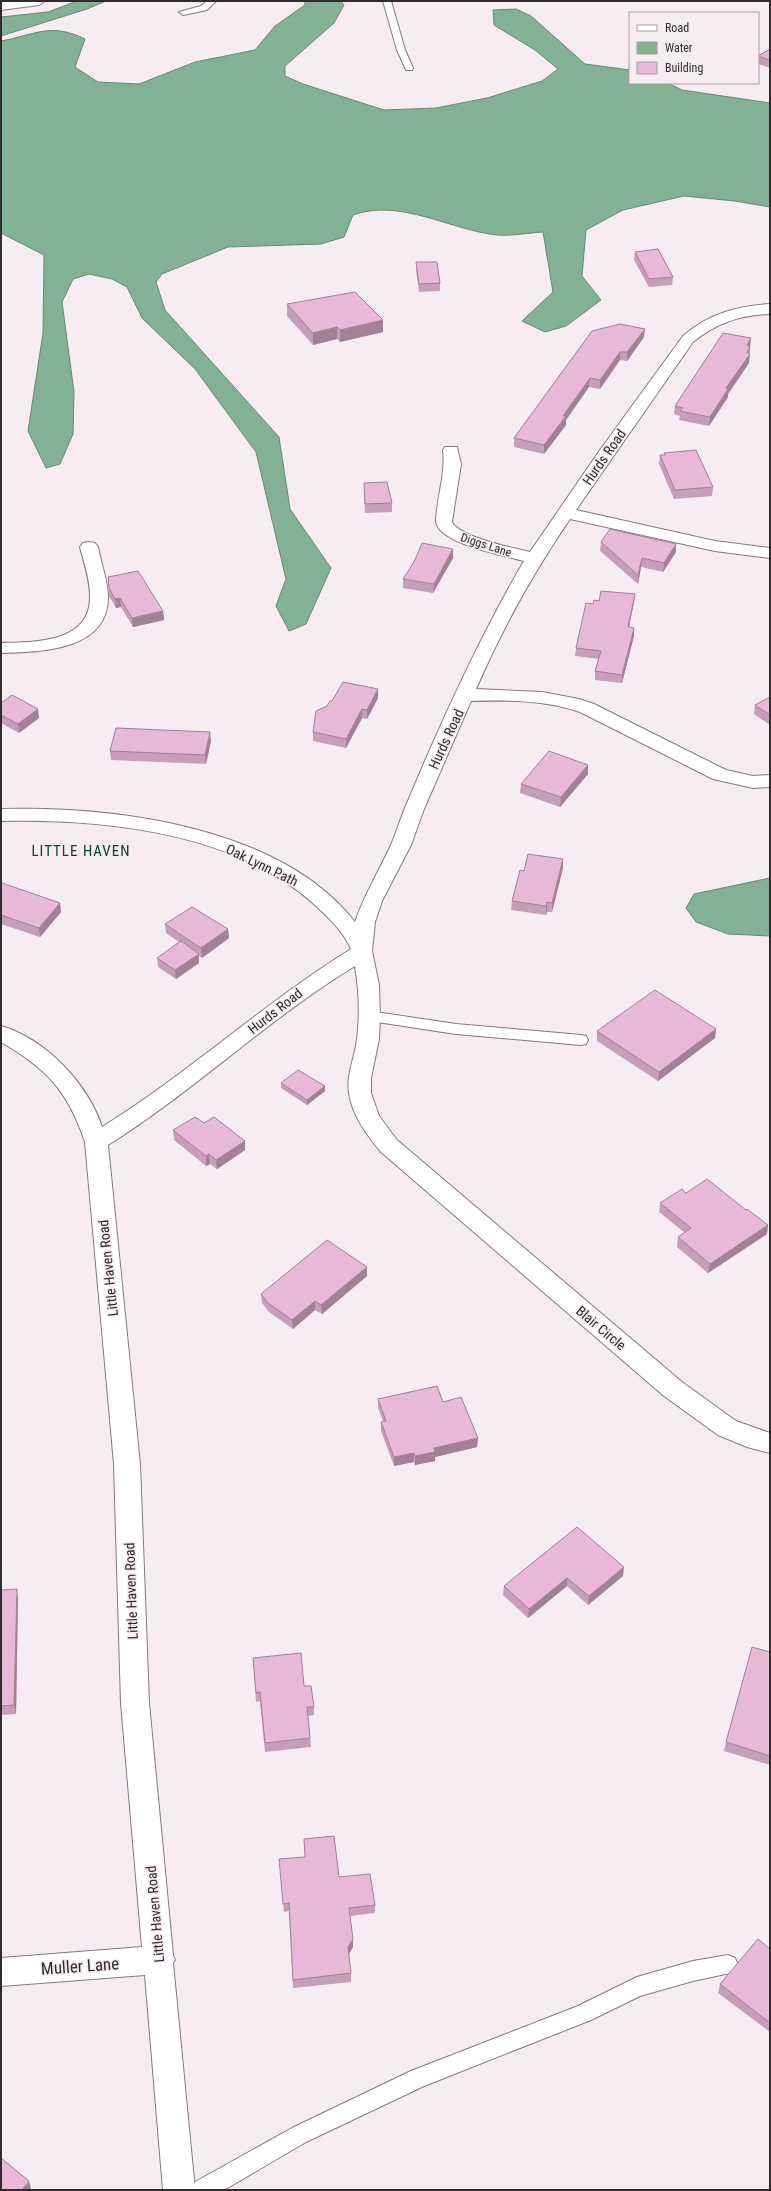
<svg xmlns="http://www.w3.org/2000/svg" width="771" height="2191" font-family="'Roboto Condensed',sans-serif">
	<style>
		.water { fill: #82b194; stroke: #698975 }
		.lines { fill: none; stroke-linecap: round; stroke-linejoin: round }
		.service-casing { stroke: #837a80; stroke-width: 2 }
		.minor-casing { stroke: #837a80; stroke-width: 2 }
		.service { fill: #fff; fill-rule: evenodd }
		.minor { fill: #fff; fill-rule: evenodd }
		.wall { fill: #c79eb9 }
		.shaded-wall { fill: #a28196 }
		.building { fill: #e7b8d7; stroke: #a28196 }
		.labels { text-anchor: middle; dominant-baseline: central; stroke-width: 3; stroke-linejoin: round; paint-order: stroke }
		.far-street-label { font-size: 12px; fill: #302c2e; stroke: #f6ecf2 }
		.street-label { font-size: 14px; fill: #302c2e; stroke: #f6ecf2 }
		.neighbourhood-label { font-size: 15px; letter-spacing: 1px; fill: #044629; stroke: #f6ecf2 }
		.near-street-label { font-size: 17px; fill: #302c2e; stroke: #f6ecf2 }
	</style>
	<rect width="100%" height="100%" fill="#f6ecf2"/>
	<!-- water -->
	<path class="water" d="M77 1H106L87 9 1 36V17L48 12Z
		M305 1H341L344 5 334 23 285 66V76L303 84 384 110 436 108 487 98 542 81 558 69 535 50 494 25 493 10 516 9 531 16 585 64 630 70V83H668L682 90 770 103V207L735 201 684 196 623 210 586 230 582 276 601 300 566 326 545 332 522 321 553 292 543 232C529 233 512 236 497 235 450 230 400 198 353 215L344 237 321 244 228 247 162 274 156 282 165 310 279 437 290 509 331 568 306 624 289 631 276 606 286 579 256 452 195 369 142 318 127 287 112 279 89 274 73 279 62 302 74 392 73 434 60 464 46 468 28 431 43 333 44 255 1 233V41C34 35 51 22 85 39L75 67 98 82 139 84 195 62 255 50 275 26 305 5Z
		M770 878V936L728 934 696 922 686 908 694 894Z"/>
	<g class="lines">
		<!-- service casing -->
		<g class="service-casing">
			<path id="service" d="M207 1H216L207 10 183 15 179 12 201 6Z
				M383 1H391L405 50 413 68 412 70H406L397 50Z
				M369 1011 456 1024 581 1035 586 1036 588 1040 586 1044 581 1045 456 1034 364 1020 362 1016 364 1012Z
				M728 1955 735 1958 738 1965 735 1972 693 1981 640 1996 591 2020 424 2086 306 2142 224 2190H192L195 2182 292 2128 411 2071 578 2006 637 1977 693 1961Z"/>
		</g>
		<!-- minor casing -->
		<g class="minor-casing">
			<path id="minor" d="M11 1H45L39 5 1 10V2Z
				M770 304V314C740 315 716 323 693 342L576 510 715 541 770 548V558L715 551 570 519C533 573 502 629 476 689L542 692 579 699 594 704 726 770 753 776 770 775V787L753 788 713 779 580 712C545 700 508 700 471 701L424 809 411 845 382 901 375 922 372 951 379 985 380 1018 379 1039 371 1078V1093L379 1116 397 1140 682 1382 736 1421 770 1433V1453L747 1447 718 1435 664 1396 381 1152C367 1135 352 1115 349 1093 346 1075 355 1057 357 1039 360 1015 359 990 355 966 268 1019 194 1091 108 1145L140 1464 149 1703 173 1955 175 1960 173 1963 195 2190H163L145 1975 1 1986V1958L142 1947 121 1703 114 1464 85 1142C68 1091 47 1069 1 1042V1026C46 1039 88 1084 102 1127 189 1073 264 1003 351 949 343 931 329 918 315 905 235 832 104 819 1 821V809C114 806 280 826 355 922 364 895 379 871 391 845 396 833 400 820 405 808 440 724 478 640 524 561 506 556 435 543 436 520 437 496 446 474 443 450L445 447H457L461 464 452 522C459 537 513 548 530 552L600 450 683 336C708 314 737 306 770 304Z
				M89 542 95 543 98 547C101 563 107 579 108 595 110 651 40 652 1 653V643C35 642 91 643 90 596 90 579 84 563 80 547L83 543Z"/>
		</g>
		<!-- service -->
		<use href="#service" class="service"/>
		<!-- minor -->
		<use href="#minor" class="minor"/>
	</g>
	<!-- wall -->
	<path class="wall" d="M770 49V68L758 64V56Z
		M635 252 673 277 672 285 649 287 634 260Z
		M416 262 440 283V291L419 292 416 270Z
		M287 304 383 332 340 342 337 339 313 345 287 316Z
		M592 331 644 337 627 361 620 360 600 389 589 387 566 420V425L544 454 514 447V438Z
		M751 338 749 354V363L728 394V397L709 426 679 420 680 416 674 414 675 406Z
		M664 453 713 487 712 496 674 499 659 464 660 455H664Z
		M364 483 392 503V512L365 513Z
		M601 542 676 552 663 572 641 567 638 584 600 551Z
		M453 549V558L433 593 403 588V579Z
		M108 577 163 611 164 620 133 627 121 607 116 608 109 596Z
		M635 594 634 602 629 627 634 628V636L622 683 595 680V671L599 659 575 656 576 648 593 604 599 601Z
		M770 697V725L754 714 755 705Z
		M378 698 367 719 362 718 346 748 313 741V732L332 701Z
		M1 703 39 718 19 733 1 723Z
		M211 741 206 764 111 760 110 751Z
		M588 774 560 807 520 793 521 784Z
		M563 859V868L552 912H547L546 915 511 910 512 901 524 871Z
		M1 884 60 903 61 912 40 937 1 924Z
		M165 924 228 929 229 938 202 958 199 956V963L176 979 158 967 157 958 179 942 166 933Z
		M716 1029 715 1038 658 1081 597 1041V1031Z
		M281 1083 325 1086V1091L307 1105 281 1088Z
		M204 1123 245 1141V1150L217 1169 210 1164 206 1166 174 1140 173 1130Z
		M686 1193 746 1210 768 1225 767 1234 708 1273 677 1247 678 1237 685 1233 659 1212 660 1203Z
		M367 1276 322 1314 315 1310 293 1329 269 1312 262 1303 261 1294Z
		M378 1399 443 1402 478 1438 477 1447 435 1457V1461L415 1465 414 1462 394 1466 381 1431V1422L383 1421 378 1408Z
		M577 1527 623 1576 588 1605 567 1586 528 1618 503 1595 504 1586Z
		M1 1590 18 1598 16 1714 1 1715Z
		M770 1652V1765L724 1751 726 1742Z
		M253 1658 304 1686 314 1707V1715L308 1716 311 1747 265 1752 260 1701 256 1702Z
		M280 1868 339 1877 375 1905V1913L350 1916 353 1939V1947L349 1954 351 1973V1982L293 1988 289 1911 284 1912Z
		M770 1949V2032L718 1993 720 1984Z"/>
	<!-- shaded-wall -->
	<path class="shaded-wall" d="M383 320V332L340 342V330Z
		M337 327V339L313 345V333Z
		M645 329 644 337 627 361V352Z
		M751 338 749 356 750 354 749 363 728 394V397L709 426 710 417 726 388 747 345Z
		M620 352V360L600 389V380Z
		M590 378 589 387 566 420V425L544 454V445L563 416Z
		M676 544V552L663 572 664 563Z
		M453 549V558L433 593 434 584Z
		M642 558 641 567 638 584V575Z
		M635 594 634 602 627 636 628 627Z
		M120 598 121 607 116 608 115 599Z
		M163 611 164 620 133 627 132 618Z
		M634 628V636L622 683V675Z
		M378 689V698L367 719V710Z
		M38 709 39 718 19 733 18 724Z
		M362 709V718L346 748V739Z
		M210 732 211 741 206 764 205 755Z
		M588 765V774L560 807 561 797Z
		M563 859V868L552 912V903Z
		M547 902V912L546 915V906Z
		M60 903 61 912 40 937 39 928Z
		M228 929 229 938 202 958 201 948Z
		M199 954V963L176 979 175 970Z
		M716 1029 715 1038 658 1081 659 1072Z
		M325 1086V1091L307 1105V1100Z
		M245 1141V1150L217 1169 216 1160Z
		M209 1154 210 1164 206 1166V1156Z
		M768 1225 767 1234 708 1273 710 1264Z
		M367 1267V1276L322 1314 321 1305Z
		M315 1301V1310L293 1329 292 1320Z
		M478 1438 477 1447 435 1457V1461L415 1465V1456L434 1448Z
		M414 1453V1462L394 1466V1457Z
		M624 1567 623 1576 588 1605 589 1596Z
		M567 1578V1586L528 1618 529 1609Z
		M17 1589 18 1598 16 1714 14 1705Z
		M353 1939V1947L348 1955V1947Z
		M29 2181 31 2189 30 2190H22Z"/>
	<!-- building -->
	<path class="building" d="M770 49V60L758 56Z
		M658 249 673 277 649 279 635 252Z
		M416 262H437L440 283 419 284Z
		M355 292 383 320 340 330 337 327 313 333 287 304Z
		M620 324 645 329 627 352H620L600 380 590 378 563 416H566L544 445 514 438 592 331Z
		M723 333 751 338 747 345 750 347 747 352 750 354 726 388 728 389 710 417 680 411 683 408 675 406Z
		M696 450 713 487 675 490 660 455H665L664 453Z
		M387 482 392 503 365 504 364 483Z
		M610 529 676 544 664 563 642 558 638 575 601 542Z
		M422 543 453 549 434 584 403 579 414 562Z
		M138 571 163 611 132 618 120 598 115 599 109 588 108 577Z
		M601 591 635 594 628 627 634 628 622 675 595 671 601 651 576 648 586 603 593 604 594 600 599 601Z
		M343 682 378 689 367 710 362 709 346 739 313 732 316 711 327 706 330 701H332Z
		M12 695 38 709 18 724 1 715V703Z
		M770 697V715L755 705Z
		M116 728 210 732 205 755 110 751Z
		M549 751 588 765 561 797 521 784Z
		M528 854 563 859 552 903 547 902 546 906 512 901 520 870 524 871Z
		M2 883 60 903 39 928 1 915V884Z
		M192 907 228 929 201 948 165 924Z
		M181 941 199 954 175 970 157 958Z
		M655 990 716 1029 659 1072 597 1031Z
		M298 1070 325 1086 307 1100 281 1083Z
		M195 1117 204 1123 214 1117 245 1141 216 1160 209 1154 206 1156 173 1130Z
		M707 1179 746 1210 747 1209 768 1225 710 1264 678 1237 691 1228 660 1203 682 1189 686 1193Z
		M327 1240 367 1267 321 1305 315 1301 292 1320 268 1303 261 1294Z
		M437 1386 443 1402 461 1397 478 1438 434 1448 435 1452 415 1456 414 1453 394 1457 381 1422 386 1421 378 1399Z
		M577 1527 624 1567 589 1596 567 1578 529 1609 504 1586Z
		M17 1589 14 1705 1 1706V1590Z
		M752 1647 770 1652V1756L726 1742Z
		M301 1653 304 1686H311L314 1707H307L310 1738 265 1743 260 1692 256 1693 253 1658Z
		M334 1836 339 1877 370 1874 375 1905 349 1908 353 1939 348 1947 351 1973 293 1980 289 1903 283 1904 279 1859 305 1857 304 1839Z
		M758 1939 770 1949V2023L720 1984Z
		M1 2158 29 2181 22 2190H1Z"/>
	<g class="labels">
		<!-- far-street labels -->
		<g class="far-street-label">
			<text transform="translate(486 545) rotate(18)">Diggs Lane</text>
		</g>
		<!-- street labels -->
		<g class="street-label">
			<text transform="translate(604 457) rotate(-55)">Hurds Road</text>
			<text transform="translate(446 739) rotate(-65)">Hurds Road</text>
			<text transform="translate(262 865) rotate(26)">Oak Lynn Path</text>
			<text transform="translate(275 1011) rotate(-38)">Hurds Road</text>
			<text transform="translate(108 1268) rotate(-96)">Little Haven Road</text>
			<text transform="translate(601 1328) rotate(40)">Blair Circle</text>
			<text transform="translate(131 1591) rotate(-92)">Little Haven Road</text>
			<text transform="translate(155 1914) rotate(-95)">Little Haven Road</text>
		</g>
		<!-- neighbourhood labels -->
		<g class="neighbourhood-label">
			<text x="81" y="851">LITTLE HAVEN</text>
		</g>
		<!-- near-street labels -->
		<g class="near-street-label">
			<text transform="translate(80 1966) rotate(-4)">Muller Lane</text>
		</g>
	</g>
	<!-- border -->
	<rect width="771" height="2191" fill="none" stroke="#302c2e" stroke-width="4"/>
	<!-- legend -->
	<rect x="629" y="12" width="130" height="72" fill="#f6ecf2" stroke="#a79fa4"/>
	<rect x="637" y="25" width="20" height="6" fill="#ffffff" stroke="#a79fa4"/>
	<text x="665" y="32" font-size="12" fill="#302c2e">Road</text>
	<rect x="637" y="42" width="20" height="12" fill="#82b194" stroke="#a79fa4"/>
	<text x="665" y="52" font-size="12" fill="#302c2e">Water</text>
	<rect x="637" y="62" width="20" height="12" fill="#e7b8d7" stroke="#a79fa4"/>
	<text x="665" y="72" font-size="12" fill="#302c2e">Building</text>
</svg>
